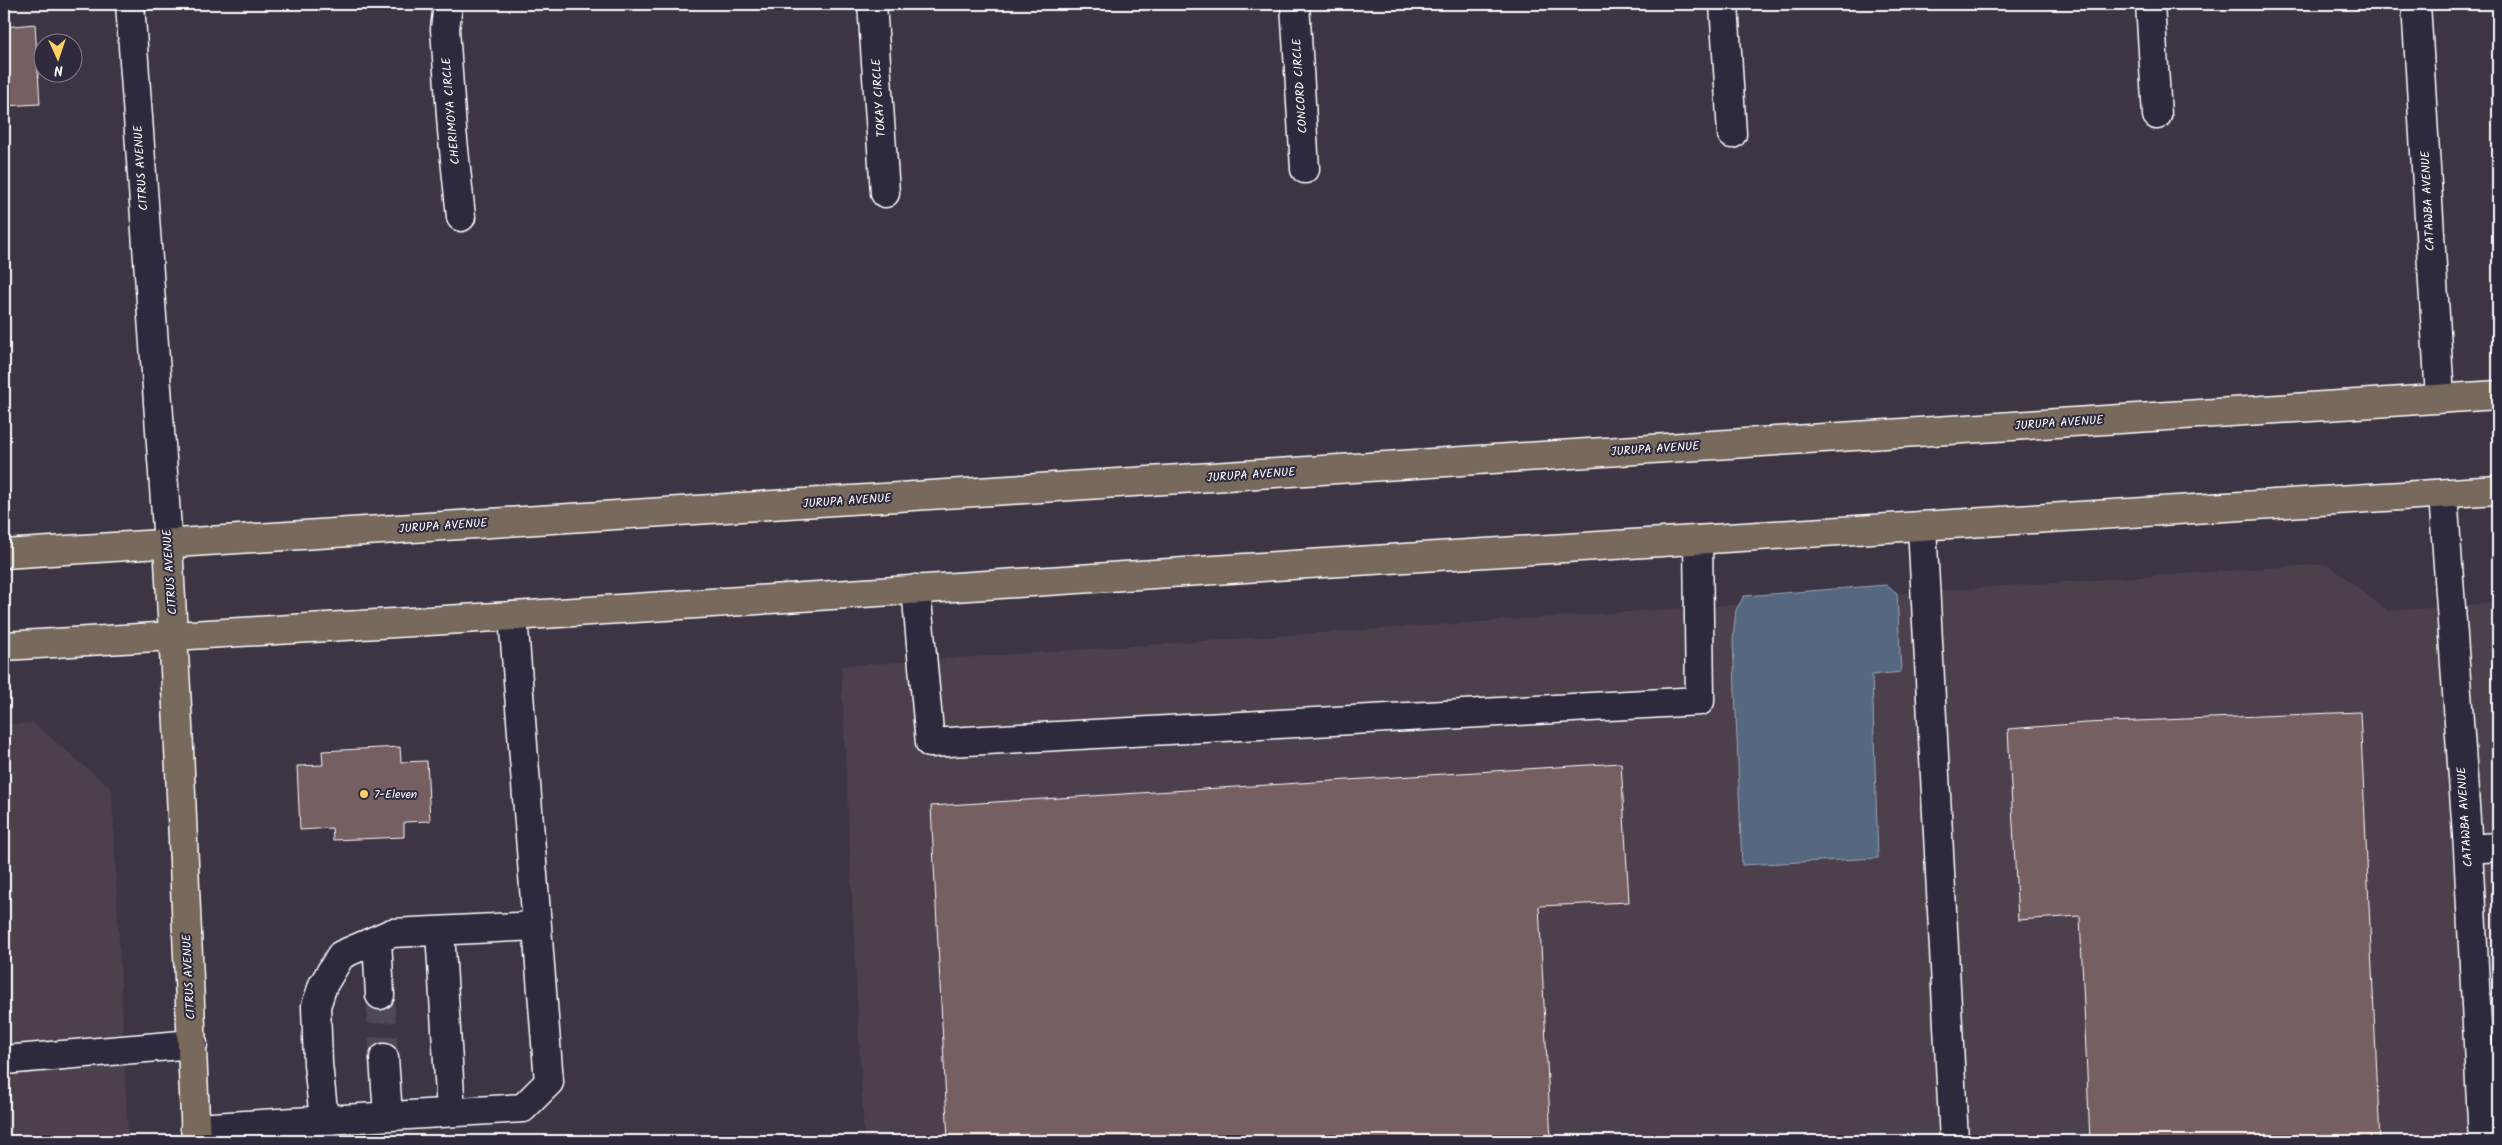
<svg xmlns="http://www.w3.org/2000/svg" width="2502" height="1145" font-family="Kalam,sans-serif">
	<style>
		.built { fill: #4e414d }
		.water { fill: #546780; stroke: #98a4b3 }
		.building { fill: #745e61; stroke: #fff }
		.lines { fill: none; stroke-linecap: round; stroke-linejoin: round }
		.minor-tunnel { stroke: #504857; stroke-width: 28; stroke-dasharray: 28 14; stroke-linecap: butt }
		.minor-casing { stroke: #fff; stroke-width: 31 }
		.major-casing { stroke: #fff; stroke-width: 31 }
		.minor { stroke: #2f2a3d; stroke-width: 28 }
		.major { stroke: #77695c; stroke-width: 28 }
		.poi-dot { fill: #ffd166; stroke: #2f2a3d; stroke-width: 2 }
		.labels { text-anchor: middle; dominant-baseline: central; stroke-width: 4; stroke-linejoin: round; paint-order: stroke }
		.street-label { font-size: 12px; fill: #fff; stroke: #2f2a3d }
		.poi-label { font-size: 12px; fill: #fff; stroke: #2f2a3d; text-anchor: start }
	</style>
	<rect width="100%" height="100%" fill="#3d3444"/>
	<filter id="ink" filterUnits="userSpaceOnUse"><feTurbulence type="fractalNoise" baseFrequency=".02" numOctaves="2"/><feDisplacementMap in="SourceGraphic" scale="10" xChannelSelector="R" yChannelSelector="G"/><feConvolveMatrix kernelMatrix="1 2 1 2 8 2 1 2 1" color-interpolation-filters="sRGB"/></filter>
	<g filter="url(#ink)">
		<!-- built -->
		<path class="built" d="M2327 564 2388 611 2498 603V1141H864L841 666Z
			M33 723 112 789 128 1141H4V725Z"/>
		<!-- water -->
		<path class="water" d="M1886 585 1897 594 1901 672 1872 675 1878 858 1742 865 1733 639 1736 610 1744 596Z"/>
		<!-- building -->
		<path class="building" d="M35 24 40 104 4 106V27Z
			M2360 712 2380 1141H2090L2080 916 2018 920 2008 729 2086 723Z
			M400 747 401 762 427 761 430 821 404 822V837L333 840 332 828 300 830 297 766 323 765 322 751Z
			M1621 763 1629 902 1539 906 1551 1141H948L931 806Z"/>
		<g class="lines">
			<!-- minor-tunnel -->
			<path class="minor-tunnel" d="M380 995 384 1058"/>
			<!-- minor casing -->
			<g class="minor-casing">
				<path id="minor" d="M130 4 168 544
					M448 4 445 29 452 130 461 217
					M872 4 885 193
					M1295 4 1305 169
					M1724 4 1732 134
					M2150 4 2157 115
					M2416 4 2440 398
					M2443 494 2468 849 2483 1141
					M1922 526 1954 1141
					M916 589 930 743 1700 701 1698 540
					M2468 849 2498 847
					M440 931 451 1112
					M377 940 380 995
					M384 1058 388 1115
					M4 1060 193 1044
					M324 1119 318 1064 316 1006 323 985 341 955 392 933 536 926
					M195 1128 523 1108 549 1082 513 616"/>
			</g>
			<!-- major casing -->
			<g class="major-casing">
				<path id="major" d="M168 544 178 725 196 1141
					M4 554 2498 395
					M4 646 513 616 1245 568 2498 490"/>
			</g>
			<!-- minor -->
			<use href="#minor" class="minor"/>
			<!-- major -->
			<use href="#major" class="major"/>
		</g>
	</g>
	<!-- markers -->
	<circle class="poi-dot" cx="364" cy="794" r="5"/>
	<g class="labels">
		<!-- street labels -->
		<g class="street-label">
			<text transform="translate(1300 86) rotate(-94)">CONCORD CIRCLE</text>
			<text transform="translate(879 98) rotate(-94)">TOKAY CIRCLE</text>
			<text transform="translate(451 111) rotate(-95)">CHERIMOYA CIRCLE</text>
			<text transform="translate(141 168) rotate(-94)">CITRUS AVENUE</text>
			<text transform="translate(2428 201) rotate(-93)">CATAWBA AVENUE</text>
			<text transform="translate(2059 423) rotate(-4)">JURUPA AVENUE</text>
			<text transform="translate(1655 449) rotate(-4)">JURUPA AVENUE</text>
			<text transform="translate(1251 475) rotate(-4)">JURUPA AVENUE</text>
			<text transform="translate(847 501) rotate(-4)">JURUPA AVENUE</text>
			<text transform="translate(443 526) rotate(-4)">JURUPA AVENUE</text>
			<text transform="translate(170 572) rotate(-94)">CITRUS AVENUE</text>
			<text transform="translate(2465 817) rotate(-94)">CATAWBA AVENUE</text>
			<text transform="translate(189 977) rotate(-93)">CITRUS AVENUE</text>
		</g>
		<!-- poi labels -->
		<g class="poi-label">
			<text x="374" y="794">7-Eleven</text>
		</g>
	</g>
	<!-- margin -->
	<rect width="2502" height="1145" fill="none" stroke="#2f2a3d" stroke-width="20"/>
	<rect x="10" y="10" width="2482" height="1125" fill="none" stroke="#fff" stroke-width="2" filter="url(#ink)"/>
	<!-- north arrow -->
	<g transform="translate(58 58) rotate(177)"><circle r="24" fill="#2f2a3d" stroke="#827f8b"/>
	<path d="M0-4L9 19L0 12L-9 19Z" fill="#ffd166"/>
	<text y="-8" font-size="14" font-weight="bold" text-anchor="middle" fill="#ffffff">N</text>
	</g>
</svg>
